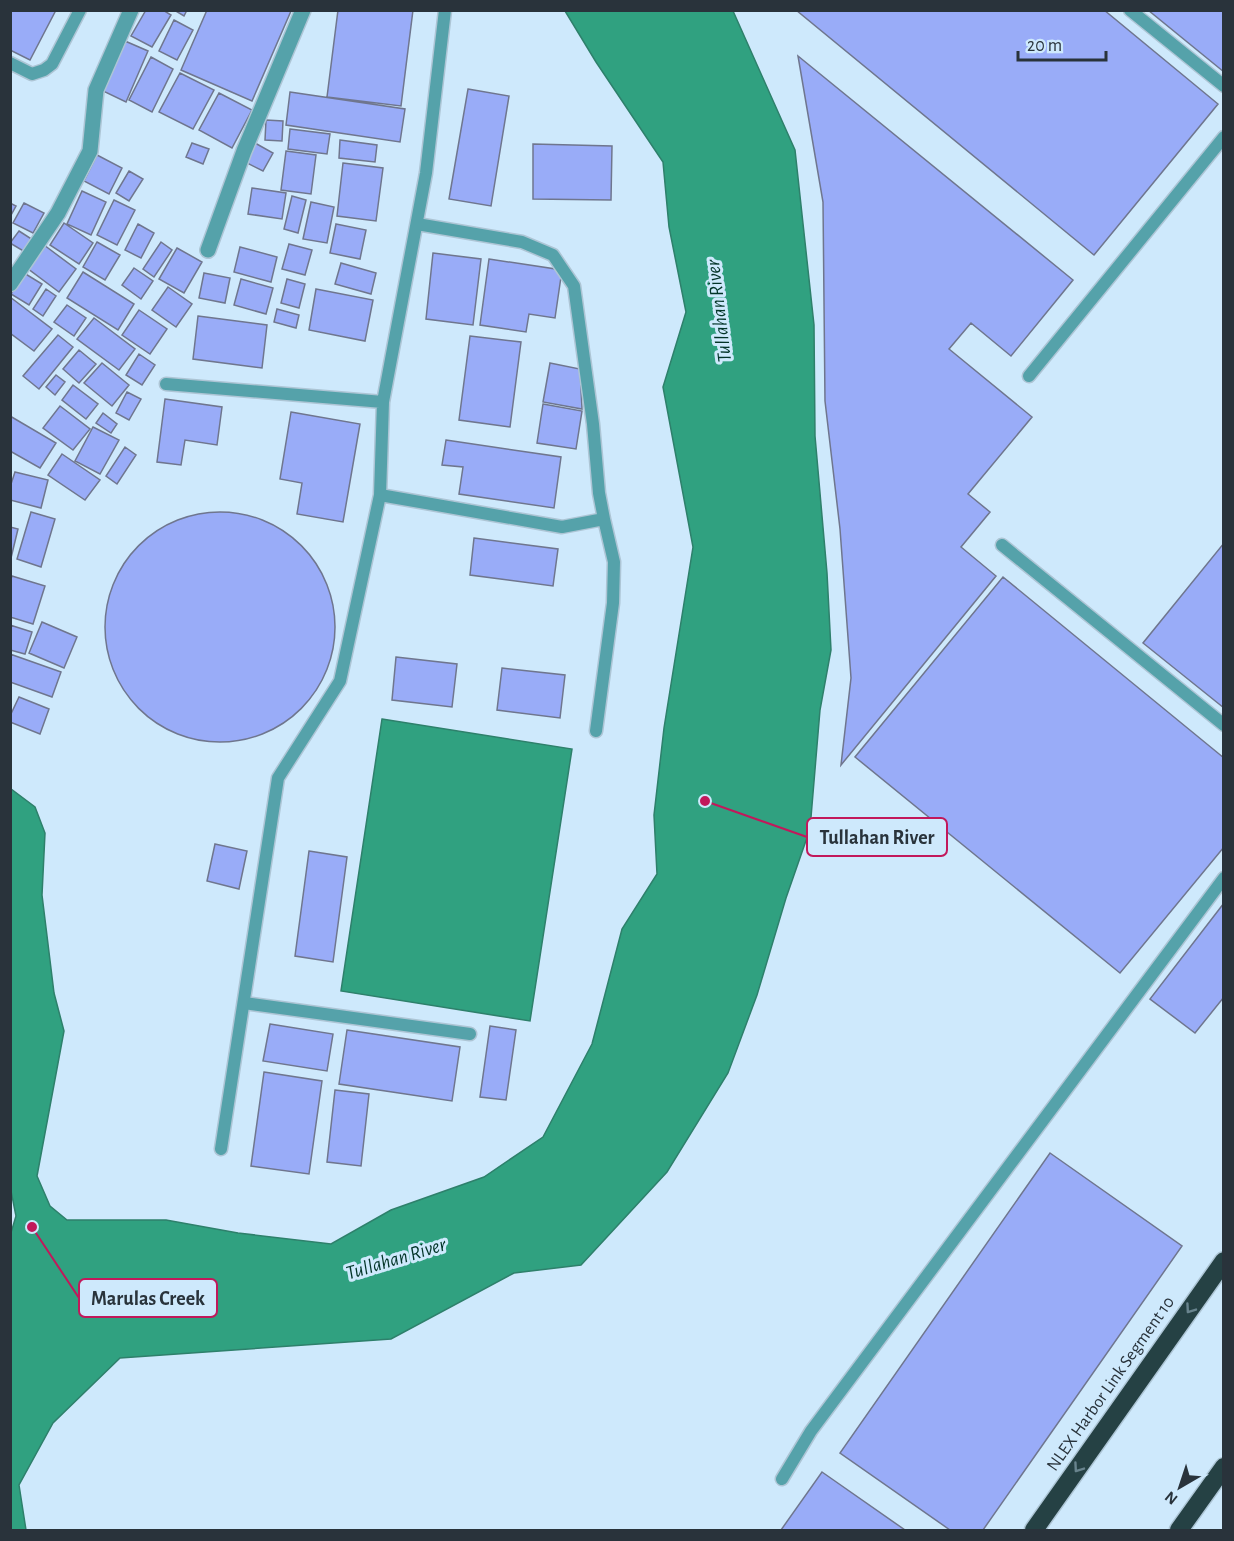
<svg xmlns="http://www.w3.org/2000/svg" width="1234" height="1541" font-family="'Alegreya Sans',sans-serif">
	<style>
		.water { fill: #30a180; stroke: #2e806b; stroke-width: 1.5 }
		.building { fill: #99acf8; stroke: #6f768e; stroke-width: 1.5 }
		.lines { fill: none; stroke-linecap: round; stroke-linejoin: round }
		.service-casing { stroke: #adc5d5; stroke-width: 15 }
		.minor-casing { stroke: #adc5d5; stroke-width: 18 }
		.motorway-casing { stroke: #adc5d5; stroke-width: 21 }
		.service { stroke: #55a2aa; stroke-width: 12 }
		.minor { stroke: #55a2aa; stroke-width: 15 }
		.motorway { stroke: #254144; stroke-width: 18 }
		.oneway { stroke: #69848e }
		.labels { text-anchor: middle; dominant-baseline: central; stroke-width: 6; stroke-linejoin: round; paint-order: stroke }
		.street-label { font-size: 18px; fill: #29333b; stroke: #cee9fc }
		.water-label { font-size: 20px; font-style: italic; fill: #023427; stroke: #cee9fc }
		.leader { fill: none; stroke: #c2185b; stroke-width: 2 }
		.callout-dot { fill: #c2185b; stroke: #cee9fc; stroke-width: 2 }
		.callout { fill: #cee9fc; stroke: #c2185b; stroke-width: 2 }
		.callout-label { font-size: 20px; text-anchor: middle; font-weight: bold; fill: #29333b }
	</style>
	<rect width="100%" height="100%" fill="#cee9fc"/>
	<!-- water -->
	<path class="water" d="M565 11H733L795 150 814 325 815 436 827 573 831 650 820 710 810 829 786 898 757 995 728 1073 667 1172 581 1265 514 1273 391 1339 120 1358 53 1423 19 1485 26 1530H11L10 1236 16 1216 10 1186 11 789 35 807 45 833 42 895 54 993 64 1031 37 1176 50 1206 67 1220H166L238 1233 331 1244 391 1210 484 1177 543 1137 592 1044 622 929 657 874 654 815 664 728 693 547 663 387 686 312 669 227 663 162 596 62Z
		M382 719 572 749 530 1021 341 991Z"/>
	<!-- building -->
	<path class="building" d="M10 10H56L30 60 10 50Z
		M146 10H163L171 15 152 47 131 36Z
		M174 10H187L184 16Z
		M207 10 291 11 252 101 181 70Z
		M338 10H413L401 106 327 97Z
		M796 10H1104L1218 104 1094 255Z
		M1148 10H1224V72Z
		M174 20 193 30 177 60 159 51Z
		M125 41 148 51 126 102 103 91Z
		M798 56 1073 280 1011 356 971 323 949 349 1032 417 968 494 990 512 961 547 996 576 841 765 851 678 840 529 825 401 823 202Z
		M151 57 173 69 152 112 129 100Z
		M180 73 214 90 193 129 159 112Z
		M468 89 509 96 491 206 449 199Z
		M290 92 405 109 400 142 286 125Z
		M219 93 252 110 232 148 199 130Z
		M266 120 283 121 282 141 265 140Z
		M290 129 330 134 327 154 288 149Z
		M340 140 377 145 375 162 339 158Z
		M192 143 209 149 203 164 186 157Z
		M255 143 273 153 263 171 245 162Z
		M533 144 612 146 611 200 533 199Z
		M286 151 316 155 311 194 281 190Z
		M97 155 122 168 109 194 84 181Z
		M343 163 383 168 376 221 337 216Z
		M129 171 143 179 129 201 116 193Z
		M252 188 286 193 282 219 248 214Z
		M82 191 106 202 91 235 67 224Z
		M292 196 306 200 298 233 284 229Z
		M114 200 135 210 117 245 97 235Z
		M311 202 334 207 327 243 303 239Z
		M10 203 16 206 10 217Z
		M24 203 44 213 33 233 13 223Z
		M64 223 93 243 79 264 50 245Z
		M138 224 154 233 141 258 125 250Z
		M336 224 366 230 360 259 330 253Z
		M19 231 33 240 25 252 10 243Z
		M97 242 120 255 105 280 83 267Z
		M161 242 172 250 154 277 143 269Z
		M289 244 312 250 305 275 282 269Z
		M44 245 76 269 59 292 27 268Z
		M240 247 277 257 271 282 234 272Z
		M177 248 202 262 184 293 159 279Z
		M433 253 481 259 473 325 426 319Z
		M489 259 562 270 555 318 529 314 526 332 480 325Z
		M341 263 376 273 371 294 335 284Z
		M134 268 153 281 141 299 122 285Z
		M83 272 134 304 118 330 67 298Z
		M24 273 42 284 29 305 11 294Z
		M204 273 230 278 225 303 199 298Z
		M241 279 273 288 266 314 234 305Z
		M287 279 305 284 299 308 281 303Z
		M168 287 192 304 176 327 152 310Z
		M46 289 56 296 43 316 33 309Z
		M316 289 373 300 365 341 309 330Z
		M10 297 52 329 34 351 10 333Z
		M67 305 86 318 74 336 54 322Z
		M277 309 299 315 296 328 274 322Z
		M139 310 167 329 150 354 122 335Z
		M198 316 267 325 262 368 193 359Z
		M94 318 135 349 119 370 77 339Z
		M58 335 73 347 39 389 23 376Z
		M470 336 521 342 510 427 459 420Z
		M79 350 96 364 79 383 63 369Z
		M139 354 155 365 142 385 126 375Z
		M102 363 129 385 112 406 84 383Z
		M550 363 580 369 582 409 543 402Z
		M56 375 65 382 55 395 46 387Z
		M73 385 98 404 86 419 62 400Z
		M127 392 141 399 129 420 116 413Z
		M165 399 222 407 217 445 185 440 181 465 157 462Z
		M543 404 582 411 576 449 537 443Z
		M60 406 90 429 73 450 43 428Z
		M291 412 360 424 343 522 297 514 302 483 280 479Z
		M103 413 117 424 111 433 96 423Z
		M10 416 56 443 40 468 10 451Z
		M93 427 119 440 100 474 75 461Z
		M446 440 561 457 554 508 459 494 463 467 442 465Z
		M125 447 136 455 117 484 106 476Z
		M62 454 100 480 85 500 48 475Z
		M15 472 48 480 41 508 10 500V487Z
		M31 512 55 519 41 567 17 559Z
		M105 627a115 115 0 1 1 230 0a115 115 0 1 1-230 0Z
		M10 527 18 529 11 558H10Z
		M474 538 558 549 553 586 470 575Z
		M1224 543V708L1143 643Z
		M12 576 45 586 33 624 10 617V582Z
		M1003 577 1224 758V847L1120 973 855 757Z
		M42 622 77 637 64 668 29 653Z
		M10 625 32 632 25 654 10 650Z
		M10 654 61 672 52 697 10 682Z
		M396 657 457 664 452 707 392 700Z
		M502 668 565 675 560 718 497 710Z
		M19 697 49 709 40 734 10 722V716Z
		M215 844 247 851 239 889 207 881Z
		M309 851 347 857 333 962 295 956Z
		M1224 903V997L1195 1033 1150 999Z
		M270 1024 333 1034 327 1071 263 1061Z
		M490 1026 516 1030 506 1100 480 1097Z
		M347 1030 460 1047 452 1101 339 1084Z
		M264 1072 322 1081 309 1174 251 1166Z
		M335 1090 369 1094 361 1166 327 1162Z
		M1050 1153 1182 1246 983 1530H950L840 1453Z
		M822 1472 905 1530H781Z"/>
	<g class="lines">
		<!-- service casing -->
		<g class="service-casing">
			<path id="service" d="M1130 10 1224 86
				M10 63 32 74 44 70 52 64 80 10
				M1029 376 1224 137
				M166 384 383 402
				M380 495 562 527 604 519 599 493 593 424 574 286 553 255 522 242 417 224
				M1002 545 1224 725
				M596 731 613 603 614 562 604 519
				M244 1003 470 1034
				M221 1149 278 778 340 681 380 495 383 402 426 173 445 10
				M782 1479 811 1431 1224 878"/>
		</g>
		<!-- minor casing -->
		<g class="minor-casing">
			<path id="minor" d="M208 250 244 151 303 10
				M10 284 58 213 90 151 96 90 131 10"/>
		</g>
		<!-- motorway casing -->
		<g class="motorway-casing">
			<path id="motorway" d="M1034 1530 1224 1261
				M1179 1530 1224 1467"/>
		</g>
		<!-- service -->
		<use href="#service" class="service"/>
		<!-- minor -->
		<use href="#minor" class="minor"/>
		<!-- motorway -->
		<use href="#motorway" class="motorway"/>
	</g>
	<!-- one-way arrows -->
	<defs><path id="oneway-chevron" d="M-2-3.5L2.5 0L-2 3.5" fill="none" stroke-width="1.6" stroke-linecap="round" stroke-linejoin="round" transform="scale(1.5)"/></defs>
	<g class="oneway">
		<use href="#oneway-chevron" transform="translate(1190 1309) rotate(125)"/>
		<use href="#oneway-chevron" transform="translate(1078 1468) rotate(125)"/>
	</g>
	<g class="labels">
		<!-- street labels -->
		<g class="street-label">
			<text transform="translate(1111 1384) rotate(-55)">NLEX Harbor Link Segment 10</text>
		</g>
		<!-- water labels -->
		<g class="water-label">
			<text transform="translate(719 311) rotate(-97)">Tullahan River</text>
			<text transform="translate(396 1259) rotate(-17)">Tullahan River</text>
		</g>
	</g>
	<!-- callouts -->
	<path class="leader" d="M705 801L807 837M32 1227L79 1298"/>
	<g class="callout-dot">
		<circle cx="705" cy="801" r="6"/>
		<circle cx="32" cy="1227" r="6"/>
	</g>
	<g class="callout">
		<rect x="807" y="818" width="140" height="38" rx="6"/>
		<rect x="79" y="1279" width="138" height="38" rx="6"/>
	</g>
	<g class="callout-label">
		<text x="877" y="844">Tullahan River</text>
		<text x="148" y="1305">Marulas Creek</text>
	</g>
	<!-- border -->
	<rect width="1234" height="1541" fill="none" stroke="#29333b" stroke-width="24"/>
	<!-- north arrow -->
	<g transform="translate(1180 1487) rotate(219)" stroke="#cee9fc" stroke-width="4.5" paint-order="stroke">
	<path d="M0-4.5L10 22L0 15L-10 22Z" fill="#29333b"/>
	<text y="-9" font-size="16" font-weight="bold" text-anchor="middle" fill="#29333b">N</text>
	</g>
	<!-- scale -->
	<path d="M1018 51v9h88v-9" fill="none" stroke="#29333b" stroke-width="3"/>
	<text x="1027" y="51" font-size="18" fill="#29333b" stroke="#cee9fc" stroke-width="4.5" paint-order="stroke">20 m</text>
</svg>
